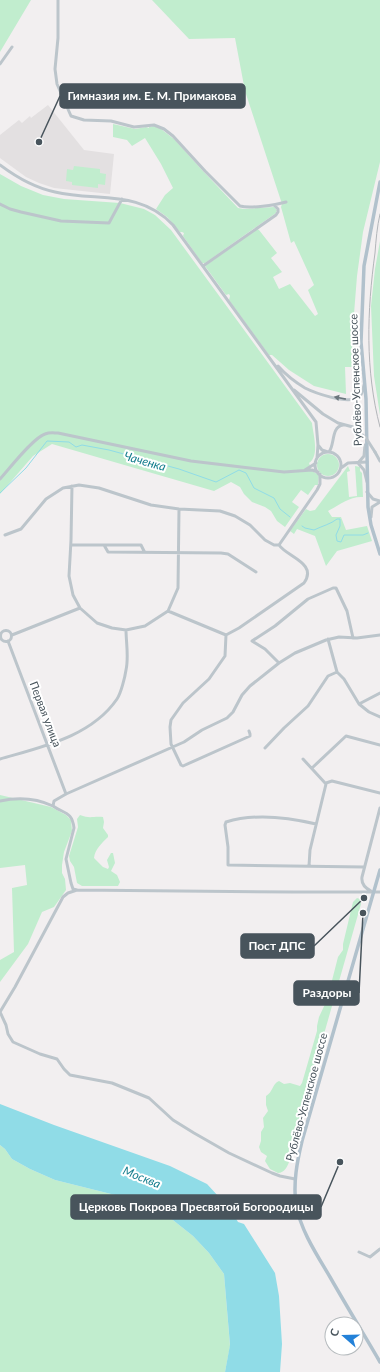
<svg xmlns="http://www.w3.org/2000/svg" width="380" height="1372" font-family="Lato,sans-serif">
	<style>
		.education { fill: #e3e0e1 }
		.green { fill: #c1edce }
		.water { fill: #90dce7 }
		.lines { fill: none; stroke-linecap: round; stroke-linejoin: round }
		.stream { stroke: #90dce7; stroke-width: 1 }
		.minor { stroke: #bcc5cb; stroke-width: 3 }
		.major { stroke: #b1c1cc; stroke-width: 3.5 }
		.rail { stroke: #b2b5b9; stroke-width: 1 }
		.minor-bridge { stroke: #bcc5cb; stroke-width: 3 }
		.oneway { fill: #6b767d }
		.labels { text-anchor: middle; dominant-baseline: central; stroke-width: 4; stroke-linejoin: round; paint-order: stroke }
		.street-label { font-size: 11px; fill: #48545c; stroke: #fff }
		.water-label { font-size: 12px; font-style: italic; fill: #147d8d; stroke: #fff }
		.leader { fill: none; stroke: #48545c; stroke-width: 1.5 }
		.callout-dot { fill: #48545c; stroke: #fff; stroke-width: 1.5 }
		.callout { fill: #48545c; stroke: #48545c; stroke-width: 1.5 }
		.callout-label { font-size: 12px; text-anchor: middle; font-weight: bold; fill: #fff }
	</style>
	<rect width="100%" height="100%" fill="#f2eff0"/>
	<!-- education -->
	<path class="education" d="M48 105 84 150 114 154 110 194 54 188 39 183 26 177 0 158V135L19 120 22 123 30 116 31 118Z"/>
	<!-- green -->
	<path class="green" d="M0 0H31L0 52Z
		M152 0H380V162L363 232 357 276 352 339 353 367H345L346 394 314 386 289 370 272 355H269L229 300 230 296 229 294 226 295 205 266 257 229 259 230 277 253 271 258 282 272 273 277 279 289 290 284 315 316 318 314 308 290 314 285 294 241 291 243 281 207 282 204 245 91 235 38 189 39Z
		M113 124 135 129 146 127 149 128V127L154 126 161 129 174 139 202 170 238 208 244 209 274 207 277 210 276 213 205 263H202L183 236 184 233 182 232H180L167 217 156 209 165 195 173 188 161 164 145 138 132 146 127 140 113 137Z
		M74 166 100 169V173L106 174 105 185 98 184V188L72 185V182L66 181 67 169 73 170Z
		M0 174 21 186 43 195 64 199 120 203 144 209 155 215 171 230 312 423C313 434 320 456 309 463L312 471 319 475 318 485H315L308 495 301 490 292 502 299 507 285 527 277 521 271 511 265 507 252 502 244 494 240 487 231 482 214 491 52 444 33 456 0 494Z
		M380 241V415L374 376 371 306 375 269Z
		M317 465a11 11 0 1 1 22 0a11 11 0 1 1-22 0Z
		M348 466 350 471 347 472 349 497 357 496 355 466 360 467V471L362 473 363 497C350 496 339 505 328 511L332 517H341L346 530 367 526 372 541 337 551 326 566 315 536 297 529 294 534 290 531 306 509 310 511 315 510Z
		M0 795 51 807 66 815 71 820 72 831 64 852 62 865V873L65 879 66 890 54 907 42 912 28 944 0 982V960L14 952 12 888 27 885 25 865 0 868Z
		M80 815C90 819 93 816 103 817L104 822 103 828 108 835V837C102 843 95 849 94 858L103 867 108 869 109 867 107 860 111 853H113L115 863 111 871 117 875 120 882 118 886H82L77 883 74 867 70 861 69 856 78 827 77 819Z
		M357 898 360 899 361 904 295 1136C292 1146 291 1173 278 1173L270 1169 265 1161 267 1156 261 1152 259 1147 261 1141V1132L264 1127 263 1118 268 1111 266 1105V1096C273 1092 272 1084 279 1081L284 1084 290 1083 300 1086 302 1083 317 1031V1026L319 1017 327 1000 338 957 343 950V944L353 902Z
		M0 1145 5 1149 12 1159 30 1169 55 1180 127 1198 164 1213 193 1236 209 1253 224 1274 230 1346 225 1372H0Z"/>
	<!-- water -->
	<path class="water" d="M0 1104 54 1125 170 1166 207 1184 231 1210 238 1222 244 1224 275 1273 279 1296 282 1344 280 1372H225L230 1345 224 1274 209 1253 193 1236 164 1213 127 1198 55 1180 30 1169 12 1159 5 1149 0 1145Z"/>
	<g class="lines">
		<!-- stream -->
		<path class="stream" d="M0 493 26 468 47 441 69 442 76 447 82 445 109 450 179 469 216 482 239 470 246 473 254 488 274 498 280 509 290 517
			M302 526 305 528 314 530C322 526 331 524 337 519H340V526L336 535 337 541 341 542 344 535H363L368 533"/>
		<!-- minor -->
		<path class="minor" d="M58 0V38L55 69 57 84 71 116 84 120 111 121 134 127 154 125 164 129 173 136 205 171 240 206C250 209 275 205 286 202
			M0 64 12 47
			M0 165C16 177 35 188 55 192 97 202 139 189 173 225L316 422 318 445 317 458
			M0 204 10 209 21 212 61 221 109 223 122 199
			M203 266 276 215 278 212V209L274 205
			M278 366C286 375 295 382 305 388 315 393 346 404 357 398 362 396 363 390 364 385
			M294 390 323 414 338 423 353 427
			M318 445 322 450 328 452
			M329 452C335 444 331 427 343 425
			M375 452 380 461
			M315 465a13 13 0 1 1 26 0a13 13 0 1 1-26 0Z
			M358 463 364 456 365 445
			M358 463 364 470 367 482
			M341 468 348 463 367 462
			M305 470 316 463
			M0 479C10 468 33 438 45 434 50 432 54 433 58 433L191 461 284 472 312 470 318 472
			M72 486 71 540 69 576 73 595 80 608 97 623 112 628 126 630 145 626 168 611 178 588 179 509
			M367 492 373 499 380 501
			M371 517 372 507 380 502
			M5 535 21 529 46 499 63 488 79 485 99 488 151 505 179 509 220 511 235 516 250 525 265 540 274 545H279L317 490 320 484V474
			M71 545H141L144 551
			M104 545 108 552 221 553 228 554 256 572
			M168 611 226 635 239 628 304 583C318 563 287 557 279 545
			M0.5 636a5.5 5.5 0 1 1 11 0a5.5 5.5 0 1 1-11 0Z
			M12 635 80 608
			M226 635 225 656 209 679 183 703 171 720 170 727 171 744 181 765 183 766 250 736V734L249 731
			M328 639 337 672 344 679 359 704 369 712 380 717
			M8 641 66 794
			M279 663 265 649 252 641 275 626 308 599 333 588H336L347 611 353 638
			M359 704 380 693
			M265 748 284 728 308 706 328 676 337 672
			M0 759C41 747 91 737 117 699 121 693 125 677 126 670 129 657 126 642 126 630
			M303 759 326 784 310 850 309 866
			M312 768 346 736 380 745
			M326 783 332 781 380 793
			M0 801C18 797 36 798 53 806
			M316 824C287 817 255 813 226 822L225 825 228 847V865L364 867
			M77 890 73 889 71 883 66 859 74 828C72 811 64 814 53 806L54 801 66 794 184 742 202 730 227 718 233 712 242 695 250 686 279 663 295 653 326 640 339 637 357 638 380 635
			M371 891C365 888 361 884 362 877L380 808
			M0 1012 15 987 63 897 68 893 77 890 294 892H380
			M0 1012 6 1025 8 1034 13 1042 40 1054 57 1059 64 1069 70 1075 112 1083 149 1098 173 1120 194 1133 229 1153 272 1173 280 1176 295 1179
			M359 1252 370 1257 380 1249"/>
		<!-- major -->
		<path class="major" d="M380 182 364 266 361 342 366 399 368 507 371 525 380 554
			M380 870 302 1141C297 1162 293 1183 296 1205 301 1231 317 1255 330 1277 346 1305 363 1333 380 1362"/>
		<!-- rail -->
		<path class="rail" d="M380 214C377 227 376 240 375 253 367 311 365 370 380 427"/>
		<!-- minor-bridge -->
		<path class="minor-bridge" d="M353 427 366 438 375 452"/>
	</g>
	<!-- one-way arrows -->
	<defs><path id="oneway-solid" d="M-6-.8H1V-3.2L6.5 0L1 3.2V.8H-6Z"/></defs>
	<use class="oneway" href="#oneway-solid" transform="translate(340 398) rotate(-169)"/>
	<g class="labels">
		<!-- street labels -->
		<g class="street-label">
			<text transform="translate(355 380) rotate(-92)">Рублёво-Успенское шоссе</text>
			<text transform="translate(46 714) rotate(69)">Первая улица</text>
			<text transform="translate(306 1097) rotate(-75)">Рублёво-Успенское шоссе</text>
		</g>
		<!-- water labels -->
		<g class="water-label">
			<text transform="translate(145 461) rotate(16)">Чаченка</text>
			<text transform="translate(142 1177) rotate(22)">Москва</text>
		</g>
	</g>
	<!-- callouts -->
	<path class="leader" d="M39 142L60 96M364 898L314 946M363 913L359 993M340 1162L321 1207"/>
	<g class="callout-dot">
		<circle cx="39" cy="142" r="4"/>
		<circle cx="364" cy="898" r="4"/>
		<circle cx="363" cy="913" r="4"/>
		<circle cx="340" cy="1162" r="4"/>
	</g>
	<g class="callout">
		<rect x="60" y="84" width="185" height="24" rx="4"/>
		<rect x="241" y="934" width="73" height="24" rx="4"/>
		<rect x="294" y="981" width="65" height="24" rx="4"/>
		<rect x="71" y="1195" width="250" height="24" rx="4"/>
	</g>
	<g class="callout-label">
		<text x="152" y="100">Гимназия им. Е. М. Примакова</text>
		<text x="277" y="950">Пост ДПС</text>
		<text x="327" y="997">Раздоры</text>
		<text x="196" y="1211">Церковь Покрова Пресвятой Богородицы</text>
	</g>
	<!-- north arrow -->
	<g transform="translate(344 1336) rotate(290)"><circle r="19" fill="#ffffff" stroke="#b6bbbe"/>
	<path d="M0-3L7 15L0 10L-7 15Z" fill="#2381d8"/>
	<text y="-6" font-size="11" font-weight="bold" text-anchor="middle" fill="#48545c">С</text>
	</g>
</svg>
